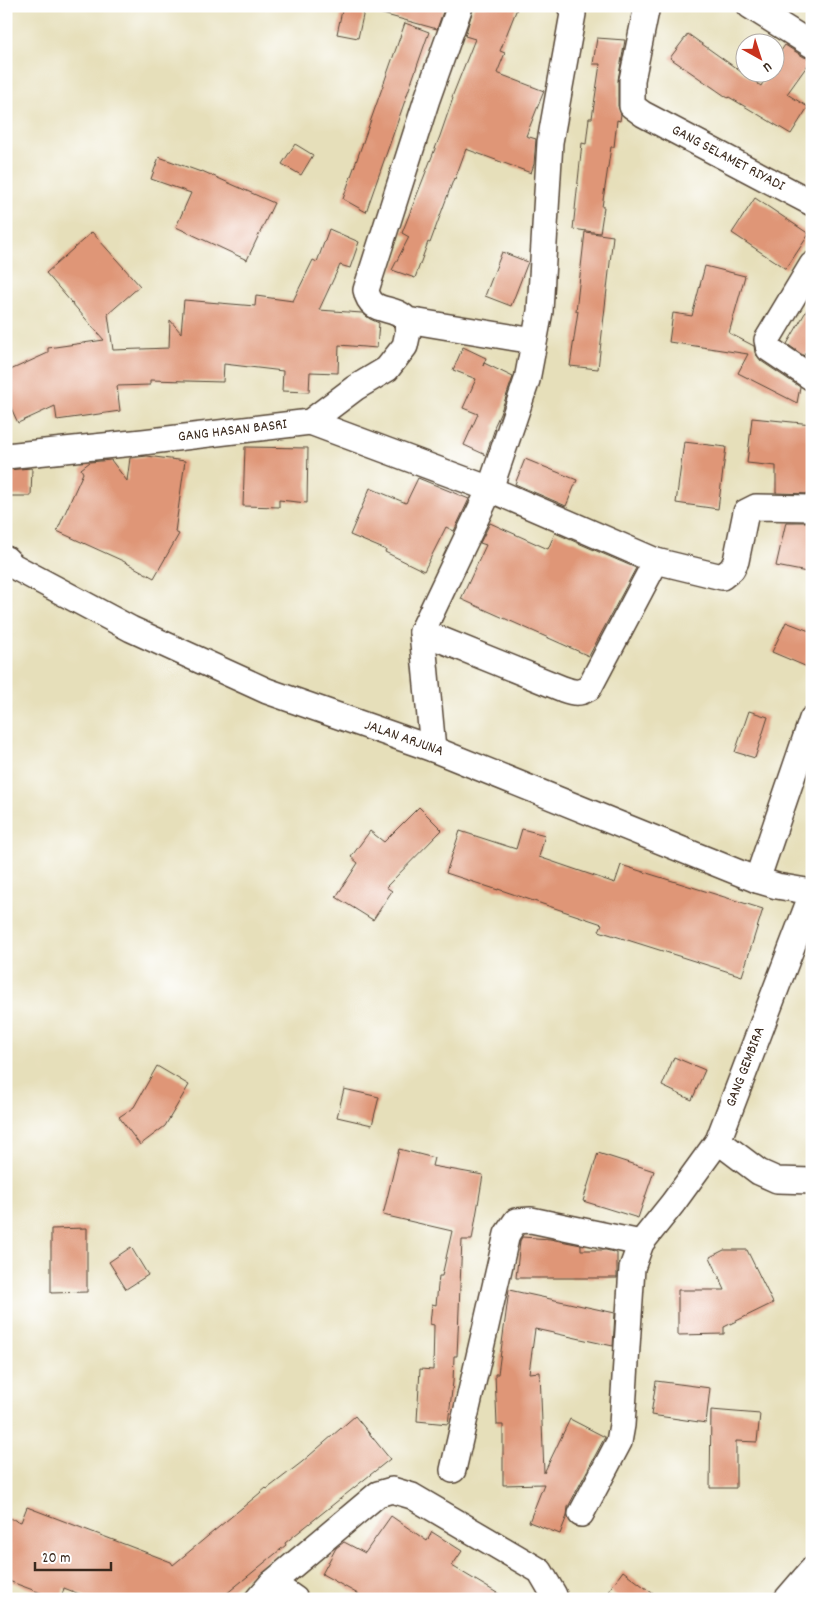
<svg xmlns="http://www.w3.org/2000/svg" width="818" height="1605" font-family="Dekko,sans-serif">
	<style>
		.building { fill: #df9677 }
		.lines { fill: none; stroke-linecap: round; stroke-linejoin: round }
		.minor-casing { stroke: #554535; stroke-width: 28 }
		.minor { stroke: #fff; stroke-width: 25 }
		.labels { text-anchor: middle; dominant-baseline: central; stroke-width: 5; stroke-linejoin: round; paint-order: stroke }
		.street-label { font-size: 15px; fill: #3b2a1e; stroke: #fff }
	</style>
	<rect width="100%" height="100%" fill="#fff"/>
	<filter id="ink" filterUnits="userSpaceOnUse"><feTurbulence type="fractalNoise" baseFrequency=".02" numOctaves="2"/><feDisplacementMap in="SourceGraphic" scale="10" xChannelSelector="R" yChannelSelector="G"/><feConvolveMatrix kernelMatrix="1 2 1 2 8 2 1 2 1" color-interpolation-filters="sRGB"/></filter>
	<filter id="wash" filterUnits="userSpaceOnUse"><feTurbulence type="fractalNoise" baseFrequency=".0096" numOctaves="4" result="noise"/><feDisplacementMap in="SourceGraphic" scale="20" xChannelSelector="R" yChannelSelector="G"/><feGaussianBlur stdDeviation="1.12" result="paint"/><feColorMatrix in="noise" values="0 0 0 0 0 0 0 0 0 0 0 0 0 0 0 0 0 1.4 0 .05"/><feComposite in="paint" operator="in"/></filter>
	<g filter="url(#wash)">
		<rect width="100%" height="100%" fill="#e6dfba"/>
		<g id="blocks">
			<!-- building -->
			<path class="building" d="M343 6 364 11 358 38 337 34Z
				M380 6H445L437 29 379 13Z
				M474 6H518L500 51 505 53 497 73 544 91 526 136 536 139 534 164 531 173 466 149 455 179 454 178 430 243 428 242 415 278 392 270 409 237 402 233 440 136 453 98 452 97 475 39 465 36Z
				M405 23 429 32 366 212 343 199Z
				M688 34 761 86 769 72H776V58L785 45 804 57 812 59 787 94 808 107 791 134 729 97 728 98 670 58Z
				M597 38 625 40 618 80V106L621 114 620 121 617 120 614 147H611L602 207H604L600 233 573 229 582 143 586 144 589 118H592L600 64H593Z
				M295 144 313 155 301 175 282 164Z
				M159 157 201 172 202 171 274 203 247 260 176 227 191 193 151 179Z
				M755 198 809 234 786 269 732 233Z
				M329 229 359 242 350 268 340 265 319 310 362 313 370 319 379 323 377 348 339 345 338 373 310 372 309 392 282 391 283 371 224 364 223 382 150 380V385L117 386 120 411 57 420 55 406 18 423 6 397V372L48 353V348L104 340 46 273 92 232 140 286 108 314 113 350 169 348 170 320 181 333 184 300 255 306 256 296 293 301 313 260 317 262Z
				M585 232 613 236 598 369 570 366 578 311H576Z
				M502 252 528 262 511 306 485 296Z
				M705 266 745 276 729 333 754 346 755 353 761 361 800 387 797 403 738 373 748 354 669 342 673 313 692 316Z
				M812 301V357L805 353 804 356 787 344Z
				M463 347 486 358 483 366 484 363 513 377 500 414 494 427 495 428 486 455 464 445 478 414 463 408 476 379 453 370Z
				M752 418 812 424 811 494 776 493V466L747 463Z
				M684 442 726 447 718 509 676 503Z
				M245 447 308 448 307 503 279 500V507L243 506Z
				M147 456 185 461 175 532 179 534 154 578 123 561 57 531 83 473 81 469 90 462 111 460 127 481 130 458Z
				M525 459 577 480 566 506 515 484Z
				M32 468 31 496H6V470Z
				M418 478 469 499 454 531 446 527 424 571 385 552 386 550 350 535 370 488 406 503Z
				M786 522H810V529L812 530V573L776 566Z
				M490 523 548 549 555 533 636 568 589 656 461 599 486 545 480 543Z
				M786 622 812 632V669L772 652Z
				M749 711 768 717 755 758 735 752Z
				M419 807 442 830 386 887 392 891 373 920 336 897 358 863 351 857 370 831 384 842Z
				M522 829 545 835 539 857 615 883 621 865 763 909 742 976 599 931 602 924 498 889V890L446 873 460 831 516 849Z
				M674 1057 705 1070 692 1100 662 1086Z
				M157 1066 189 1085 165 1126 140 1145 119 1117 134 1107Z
				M344 1089 379 1097 372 1125 337 1117Z
				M399 1149 434 1158 432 1166 483 1175 472 1240H462L457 1356H454L453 1382 448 1424 417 1421 420 1369 433 1370 434 1325 430 1324 432 1304 436 1305 439 1276H442L452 1231 383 1215Z
				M598 1153 654 1171 638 1218 583 1201Z
				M87 1228V1292L51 1293V1229Z
				M522 1237 550 1239 581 1245V1250H606L617 1253V1278H516L520 1241Z
				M131 1247 148 1275 126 1289 109 1262Z
				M724 1250H747L773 1303 724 1327V1334L678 1335V1290H725L710 1257Z
				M509 1290 615 1313 613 1346 535 1329 529 1373 540 1372 544 1473 570 1419 605 1437 568 1507 567 1516 560 1534 529 1522 544 1484 503 1485V1425H497L495 1374H498Z
				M656 1381 710 1388 706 1423 651 1415Z
				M711 1410 760 1414 757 1442 736 1441V1488H710Z
				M355 1416 390 1459 285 1543 286 1545 220 1599H92L64 1588 61 1599H57L6 1580V1517L21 1522 27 1507 171 1562 173 1565 266 1488 267 1489 302 1462Z
				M391 1516 427 1541 432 1532 462 1551 452 1566 507 1599H367L322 1574 336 1548 344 1542 365 1553Z
				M623 1571 660 1599H621L609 1590Z"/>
		</g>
	</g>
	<g filter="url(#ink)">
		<use href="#blocks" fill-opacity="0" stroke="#554535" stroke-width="1"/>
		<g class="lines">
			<!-- minor casing -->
			<g class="minor-casing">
				<g id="minor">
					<path d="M460 6 427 99 366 290C371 316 393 304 407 320L534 341"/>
					<path id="s1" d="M647 6 632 80V106L643 114 812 203"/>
					<path d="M750 6 812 45"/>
					<path d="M812 265 767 340 769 349 812 378"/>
					<path d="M310 422 490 489 656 561 722 577 732 569 736 561 746 512 756 507 812 508"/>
					<path id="s2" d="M6 456 143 442 310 422 355 388 387 369 405 346 408 332 407 320"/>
					<path id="s3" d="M6 559 13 566 131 629 267 691 433 749 757 880 777 886 812 892"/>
					<path d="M422 632 563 689C574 693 579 694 589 688L656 561"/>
					<path d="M433 749 422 632 490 489 527 380 540 311 550 142 573 14 570 6"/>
					<path d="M757 880 812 719"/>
					<path d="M812 894 718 1141 759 1172 777 1180 812 1181"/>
					<path d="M453 1470 507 1234 516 1221 531 1220 641 1243"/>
					<path d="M581 1514 619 1442 622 1425 632 1268 641 1243 673 1203 718 1141"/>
					<path d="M272 1583 295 1599"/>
					<path d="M258 1599 272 1583 378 1494 392 1490 412 1496 540 1571 554 1595V1599"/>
					<path d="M787 1599 812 1570"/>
				</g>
			</g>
			<!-- minor -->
			<use href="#minor" class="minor"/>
		</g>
	</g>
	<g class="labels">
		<!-- street labels -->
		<g class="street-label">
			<text stroke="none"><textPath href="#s1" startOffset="211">GANG SELAMET RIYADI</textPath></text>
			<text stroke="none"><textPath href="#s2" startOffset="228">GANG HASAN BASRI</textPath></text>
			<text stroke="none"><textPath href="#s3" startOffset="438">JALAN ARJUNA</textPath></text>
			<text transform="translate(746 1067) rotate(-69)">GANG GEMBIRA</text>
		</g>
	</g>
	<!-- margin -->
	<rect width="818" height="1605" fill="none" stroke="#fff" stroke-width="25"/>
	<!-- north arrow -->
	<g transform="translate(760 58) rotate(141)"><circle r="24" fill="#ffffff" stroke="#b1aaa5"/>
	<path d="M0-4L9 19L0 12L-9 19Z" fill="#c8321e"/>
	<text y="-8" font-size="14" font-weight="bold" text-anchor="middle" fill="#3b2a1e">U</text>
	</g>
	<!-- scale -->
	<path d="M35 1562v8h76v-8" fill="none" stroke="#3b2a1e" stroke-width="2.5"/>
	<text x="42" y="1562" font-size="15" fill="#3b2a1e" stroke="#ffffff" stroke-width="4" paint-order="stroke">20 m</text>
</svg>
